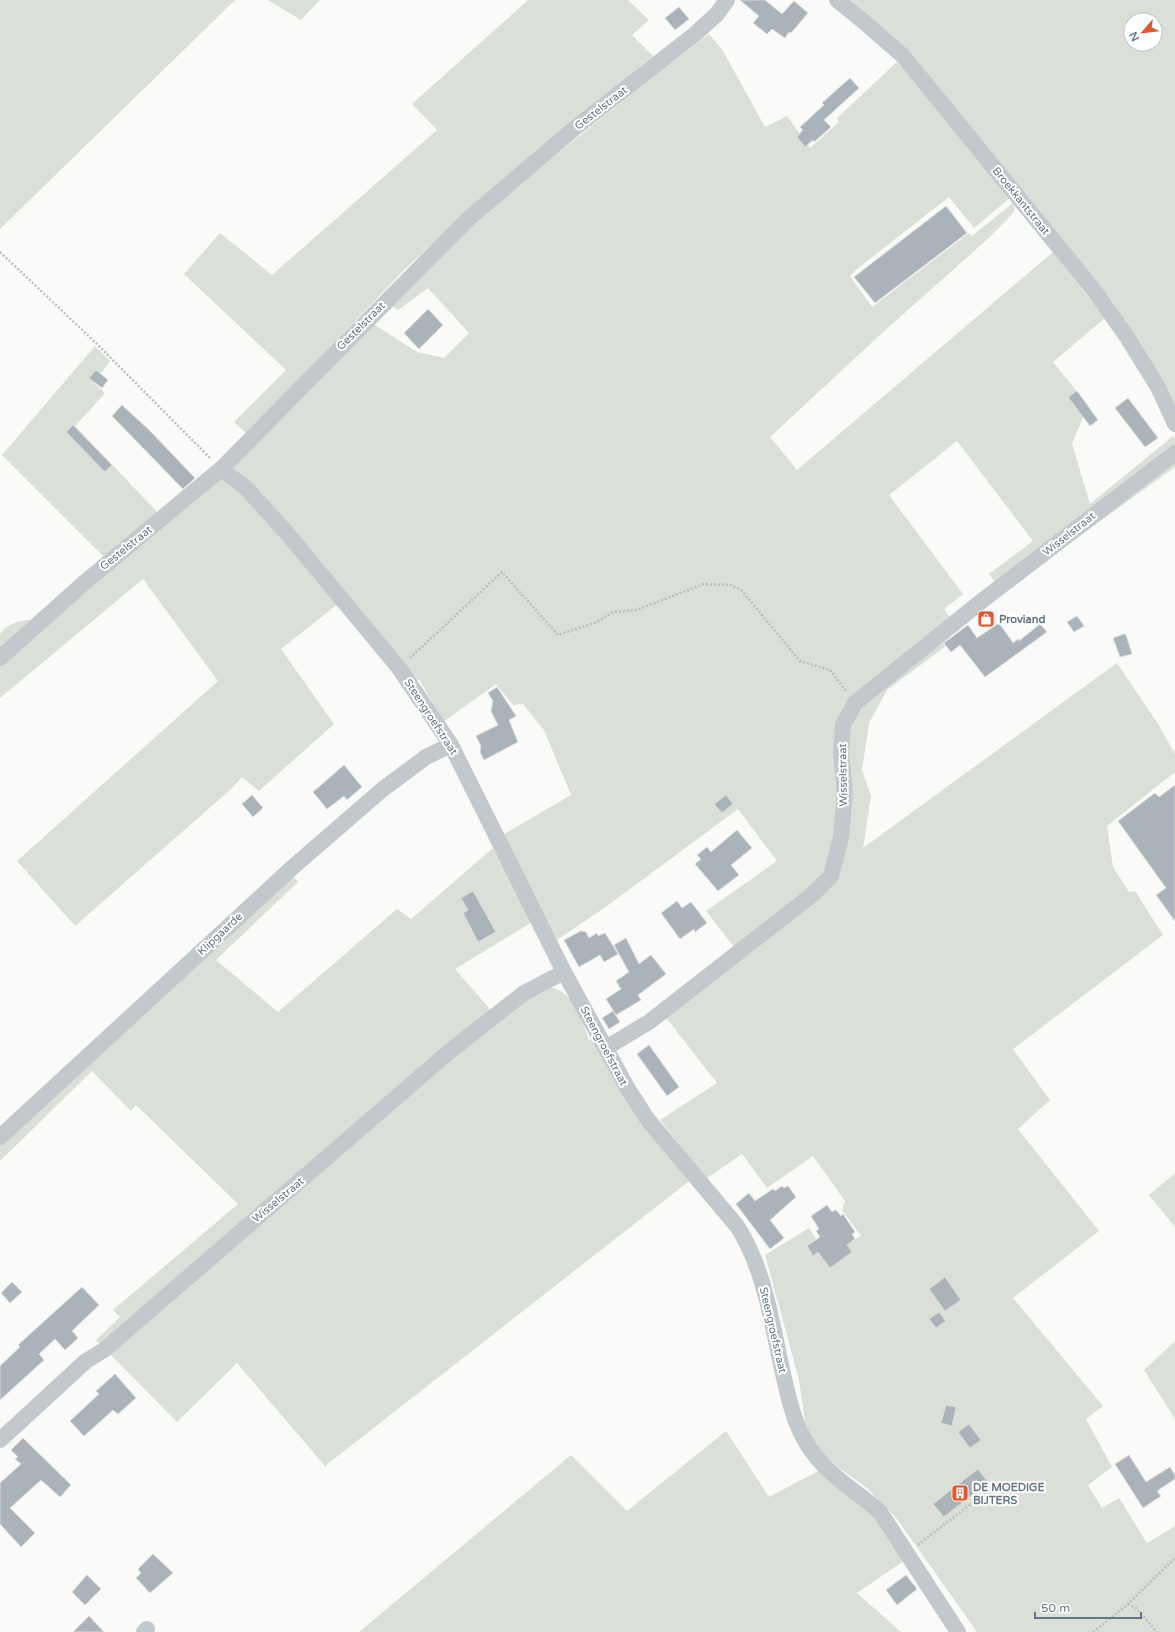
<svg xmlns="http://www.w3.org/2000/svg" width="1175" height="1632" font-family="'Varela Round',sans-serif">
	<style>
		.green { fill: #dadfd7; fill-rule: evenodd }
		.building { fill: #aab3b9; stroke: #dcdcda }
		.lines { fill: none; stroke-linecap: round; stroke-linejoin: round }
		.path { stroke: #bbbfc2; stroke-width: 2.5; stroke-dasharray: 2 2; stroke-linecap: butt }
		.minor { stroke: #c3c8cc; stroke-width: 16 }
		.labels { text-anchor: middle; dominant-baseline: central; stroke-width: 4; stroke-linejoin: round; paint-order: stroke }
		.street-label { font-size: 11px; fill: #657683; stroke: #fff }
		.poi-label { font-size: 11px; font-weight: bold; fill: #657683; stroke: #fff; text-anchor: start }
	</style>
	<rect width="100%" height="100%" fill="#fafaf8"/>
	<!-- green -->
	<path class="green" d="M0 0H235L0 229Z
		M268 0H320L301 20Z
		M528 0H628L649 20 632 35 653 56 464 214 404 270 247 434 234 422 286 370 184 274 220 233 272 275 437 130 412 104Z
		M850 0H1175V405L1161 377 1124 321 866 14ZM1131 20H1155V44H1131Z
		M709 34 723 51 765 127 787 116 810 148 839 122 837 118 897 62 953 125 1011 197 974 228 949 197 857 269 850 276 872 307 969 233 972 236 1013 203 1015 209 1013 213 991 236 881 334 770 437 797 470 1053 252 1105 318 1053 362 1088 405 1072 444 1090 504 1173 436 1175 440V467L1002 592 989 574 1033 541 957 441 889 495 963 594 944 609 956 626 940 638 946 646 887 690 869 723 862 770 871 796 863 848 1117 663 1158 724 1175 754V772L1107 826 1113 867 1129 892 1135 891 1163 935 1013 1049 1050 1100 1018 1129 1099 1231 1013 1298 1103 1406 1086 1419 1112 1467 1088 1485 1102 1508 1119 1498 1147 1543 1175 1526V1632H977L897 1519 867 1488 835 1465 820 1451 811 1438 805 1421 799 1380 765 1255 809 1228 828 1257 861 1236 842 1210 845 1201 813 1156 767 1188 742 1154 706 1179 660 1120 717 1083 664 1015 742 957 706 911 777 861 738 809 607 906 557 940 504 834 571 795 544 730 523 704 513 705 496 684 443 722 419 679 413 682 344 599 281 649 334 724 259 791 242 777 230 790 75 926 17 861 218 681 143 579 0 698V634C6 624 18 621 29 620L38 630 372 323 417 352 444 358 469 333 428 288 398 310 390 304 473 222 656 74Z
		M95 346 110 361 94 383 105 393 69 433 97 461 103 455 159 514 105 558 2 455Z
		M493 848 534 921 455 969 488 1007 495 1019 547 987C575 990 580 1018 589 1040L596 1037 693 1178 325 1466 237 1363 177 1422 96 1340 120 1317 113 1310 238 1204 136 1105 131 1111 92 1071 0 1161V1128L285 867 298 882 216 960 278 1012 397 909 411 919Z
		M1175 1173V1227L1149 1195Z
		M1175 1341V1419L1144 1370Z
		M726 1431 769 1497 822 1469 856 1494 911 1556 857 1593 901 1632H359L571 1455 627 1511Z"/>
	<!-- building -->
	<path class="building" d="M740 0H765L782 14 794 1 808 13 791 33 789 32 785 38 772 29 767 34 753 23 759 16Z
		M679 7 689 19 675 30 665 18Z
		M850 78 859 88 824 120 831 127 814 142 813 140 805 147 797 137 803 130 800 127 824 105 822 103Z
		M946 206 967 233 875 303 854 277Z
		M428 309 443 325 419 349 404 333Z
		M96 370 108 380 102 388 89 378Z
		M1077 391 1098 420 1090 426 1068 397Z
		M1128 398 1158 438 1145 447 1115 408Z
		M122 405 150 431 195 478 183 489 112 416Z
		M73 425 112 465 105 472 66 432Z
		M1077 616 1084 626 1074 632 1067 622Z
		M999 623 1013 643 1018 639 1019 641 1040 624 1047 632 985 677 960 645 951 652 944 643 968 625 977 638Z
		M1124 634 1126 635 1132 654 1120 657 1113 638Z
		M497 687 516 716 509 720 518 742 484 760 480 752 481 746 476 736 498 725 491 711 493 701 488 693Z
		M344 765 362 787 347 800 344 796 327 809 313 792Z
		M1175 785V921L1156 895 1166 888 1118 821 1155 793 1159 797Z
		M252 795 263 808 253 817 242 804Z
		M726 795 733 804 722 813 714 804Z
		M737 830 752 848 731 865 739 875 718 891 695 864 701 859 697 855 707 847 711 852Z
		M473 891 496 932 478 942 463 913 468 910 461 898Z
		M677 901 682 908 691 902 707 923 695 932 694 929 680 939 661 913Z
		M581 931 586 932 589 938 597 933 598 936 605 933 618 954 604 962 600 955 579 967 564 940Z
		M626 938 639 964 651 955 666 974 638 995 641 1000 616 1015 606 999 621 989 616 981 629 972 614 945Z
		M613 1011 620 1022 609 1029 602 1018Z
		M649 1045 679 1087 667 1096 637 1054Z
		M782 1186 784 1188 788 1186 796 1197 770 1220 784 1238 770 1249 736 1204 749 1193 755 1201 773 1189 775 1191Z
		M827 1205 832 1212 836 1210 841 1216 843 1214 855 1232 852 1234 855 1239 847 1245 852 1252 830 1268 818 1252 813 1256 807 1246 820 1237 816 1231 819 1229 811 1216Z
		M945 1277 961 1300 945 1311 929 1289Z
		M12 1282 22 1292 10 1303 1 1293Z
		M82 1287 99 1305 72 1331 78 1338 65 1350 55 1339 39 1354 44 1360 0 1400V1366L20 1347 18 1345Z
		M939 1312 946 1321 936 1328 929 1319Z
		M115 1374 136 1398 118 1414 113 1410 84 1436 70 1421 99 1394 96 1391Z
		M946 1405 956 1407 952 1426 941 1423Z
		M969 1424 981 1440 970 1448 958 1432Z
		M23 1438 71 1485 60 1497 41 1480 10 1508 35 1533 21 1547 0 1524V1483L21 1464 15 1459 18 1457 11 1450Z
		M1129 1455 1146 1482 1170 1467 1175 1475V1479L1157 1491 1161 1496 1143 1508 1115 1464Z
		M978 1469 988 1482 944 1517 933 1504Z
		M153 1554 173 1573 150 1593 136 1578 141 1573 138 1569Z
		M87 1575 101 1589 85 1605 72 1592Z
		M906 1575 917 1589 897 1605 886 1590Z
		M89 1616 104 1632H73Z"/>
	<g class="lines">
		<!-- path -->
		<path class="path" d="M0 252 96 343 211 459
			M410 658 502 572 558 635 597 622 613 612 636 610 704 584 731 585 741 590 800 661 830 670 847 692
			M918 1545 982 1495
			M1128 1604 1136 1608 1157 1632
			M1093 1632 1128 1604 1175 1558"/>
		<!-- minor -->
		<path class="minor" d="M837 0 863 21 903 56 1093 289 1127 337 1158 387 1175 424
			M221 469 246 488 286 532 399 668 451 745 564 972 628 1089 648 1120 737 1226C766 1271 772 1327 784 1378 790 1405 797 1433 814 1454 831 1477 859 1493 880 1512L958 1632
			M0 658 84 583 221 469 467 220 575 128 695 34 717 14 727 0
			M606 1048 649 1022 812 895 831 876 841 837 845 793 841 752 843 725 855 703 983 600 1175 453
			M0 1137 294 866 383 789 426 757 451 745
			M0 1440 86 1361 104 1350 450 1051 524 993 564 972
			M144 1632 147 1629"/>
	</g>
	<!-- icons -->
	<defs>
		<g id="shop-square" transform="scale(0.9)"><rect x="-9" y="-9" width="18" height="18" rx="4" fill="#e4572e" stroke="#fff"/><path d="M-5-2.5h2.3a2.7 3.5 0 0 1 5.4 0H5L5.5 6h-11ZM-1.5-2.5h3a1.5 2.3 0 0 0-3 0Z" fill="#fff"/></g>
		<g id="building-square" transform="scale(0.9)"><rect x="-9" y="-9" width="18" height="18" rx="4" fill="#e4572e" stroke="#fff"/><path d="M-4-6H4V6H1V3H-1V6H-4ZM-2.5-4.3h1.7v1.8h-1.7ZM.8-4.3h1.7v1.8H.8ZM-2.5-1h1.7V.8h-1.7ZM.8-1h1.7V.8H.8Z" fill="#fff"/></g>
	</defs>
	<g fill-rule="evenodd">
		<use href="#shop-square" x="986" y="619"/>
		<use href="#building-square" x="960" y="1493"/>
	</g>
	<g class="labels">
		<!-- street labels -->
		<g class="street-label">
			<text transform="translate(601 108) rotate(-38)">Gestelstraat</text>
			<text transform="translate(1021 201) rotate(51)">Broekkantstraat</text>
			<text transform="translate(361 326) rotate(-45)">Gestelstraat</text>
			<text transform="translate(1069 534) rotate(-38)">Wisselstraat</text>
			<text transform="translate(126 548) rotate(-39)">Gestelstraat</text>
			<text transform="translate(431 717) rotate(57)">Steengroefstraat</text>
			<text transform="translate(843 775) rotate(-91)">Wisselstraat</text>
			<text transform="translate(220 934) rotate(-43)">Klipgaarde</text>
			<text transform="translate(604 1046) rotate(62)">Steengroefstraat</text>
			<text transform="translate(278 1200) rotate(-40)">Wisselstraat</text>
			<text transform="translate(773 1330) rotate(77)">Steengroefstraat</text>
		</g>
		<!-- poi labels -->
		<g class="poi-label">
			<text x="999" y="619">Proviand</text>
			<text x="973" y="1487">DE MOEDIGE<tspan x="973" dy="13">BIJTERS</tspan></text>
		</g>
	</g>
	<!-- north arrow -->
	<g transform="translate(1143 32) rotate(242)"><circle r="19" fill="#ffffff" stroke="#c1c8cd"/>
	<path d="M0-3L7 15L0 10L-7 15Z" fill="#e4572e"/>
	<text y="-6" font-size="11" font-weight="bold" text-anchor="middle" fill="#657683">N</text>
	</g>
	<!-- scale -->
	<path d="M1035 1612v6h106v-6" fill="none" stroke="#657683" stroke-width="2"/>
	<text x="1041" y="1612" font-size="12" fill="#657683" stroke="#ffffff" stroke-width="3" paint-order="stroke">50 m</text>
</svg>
